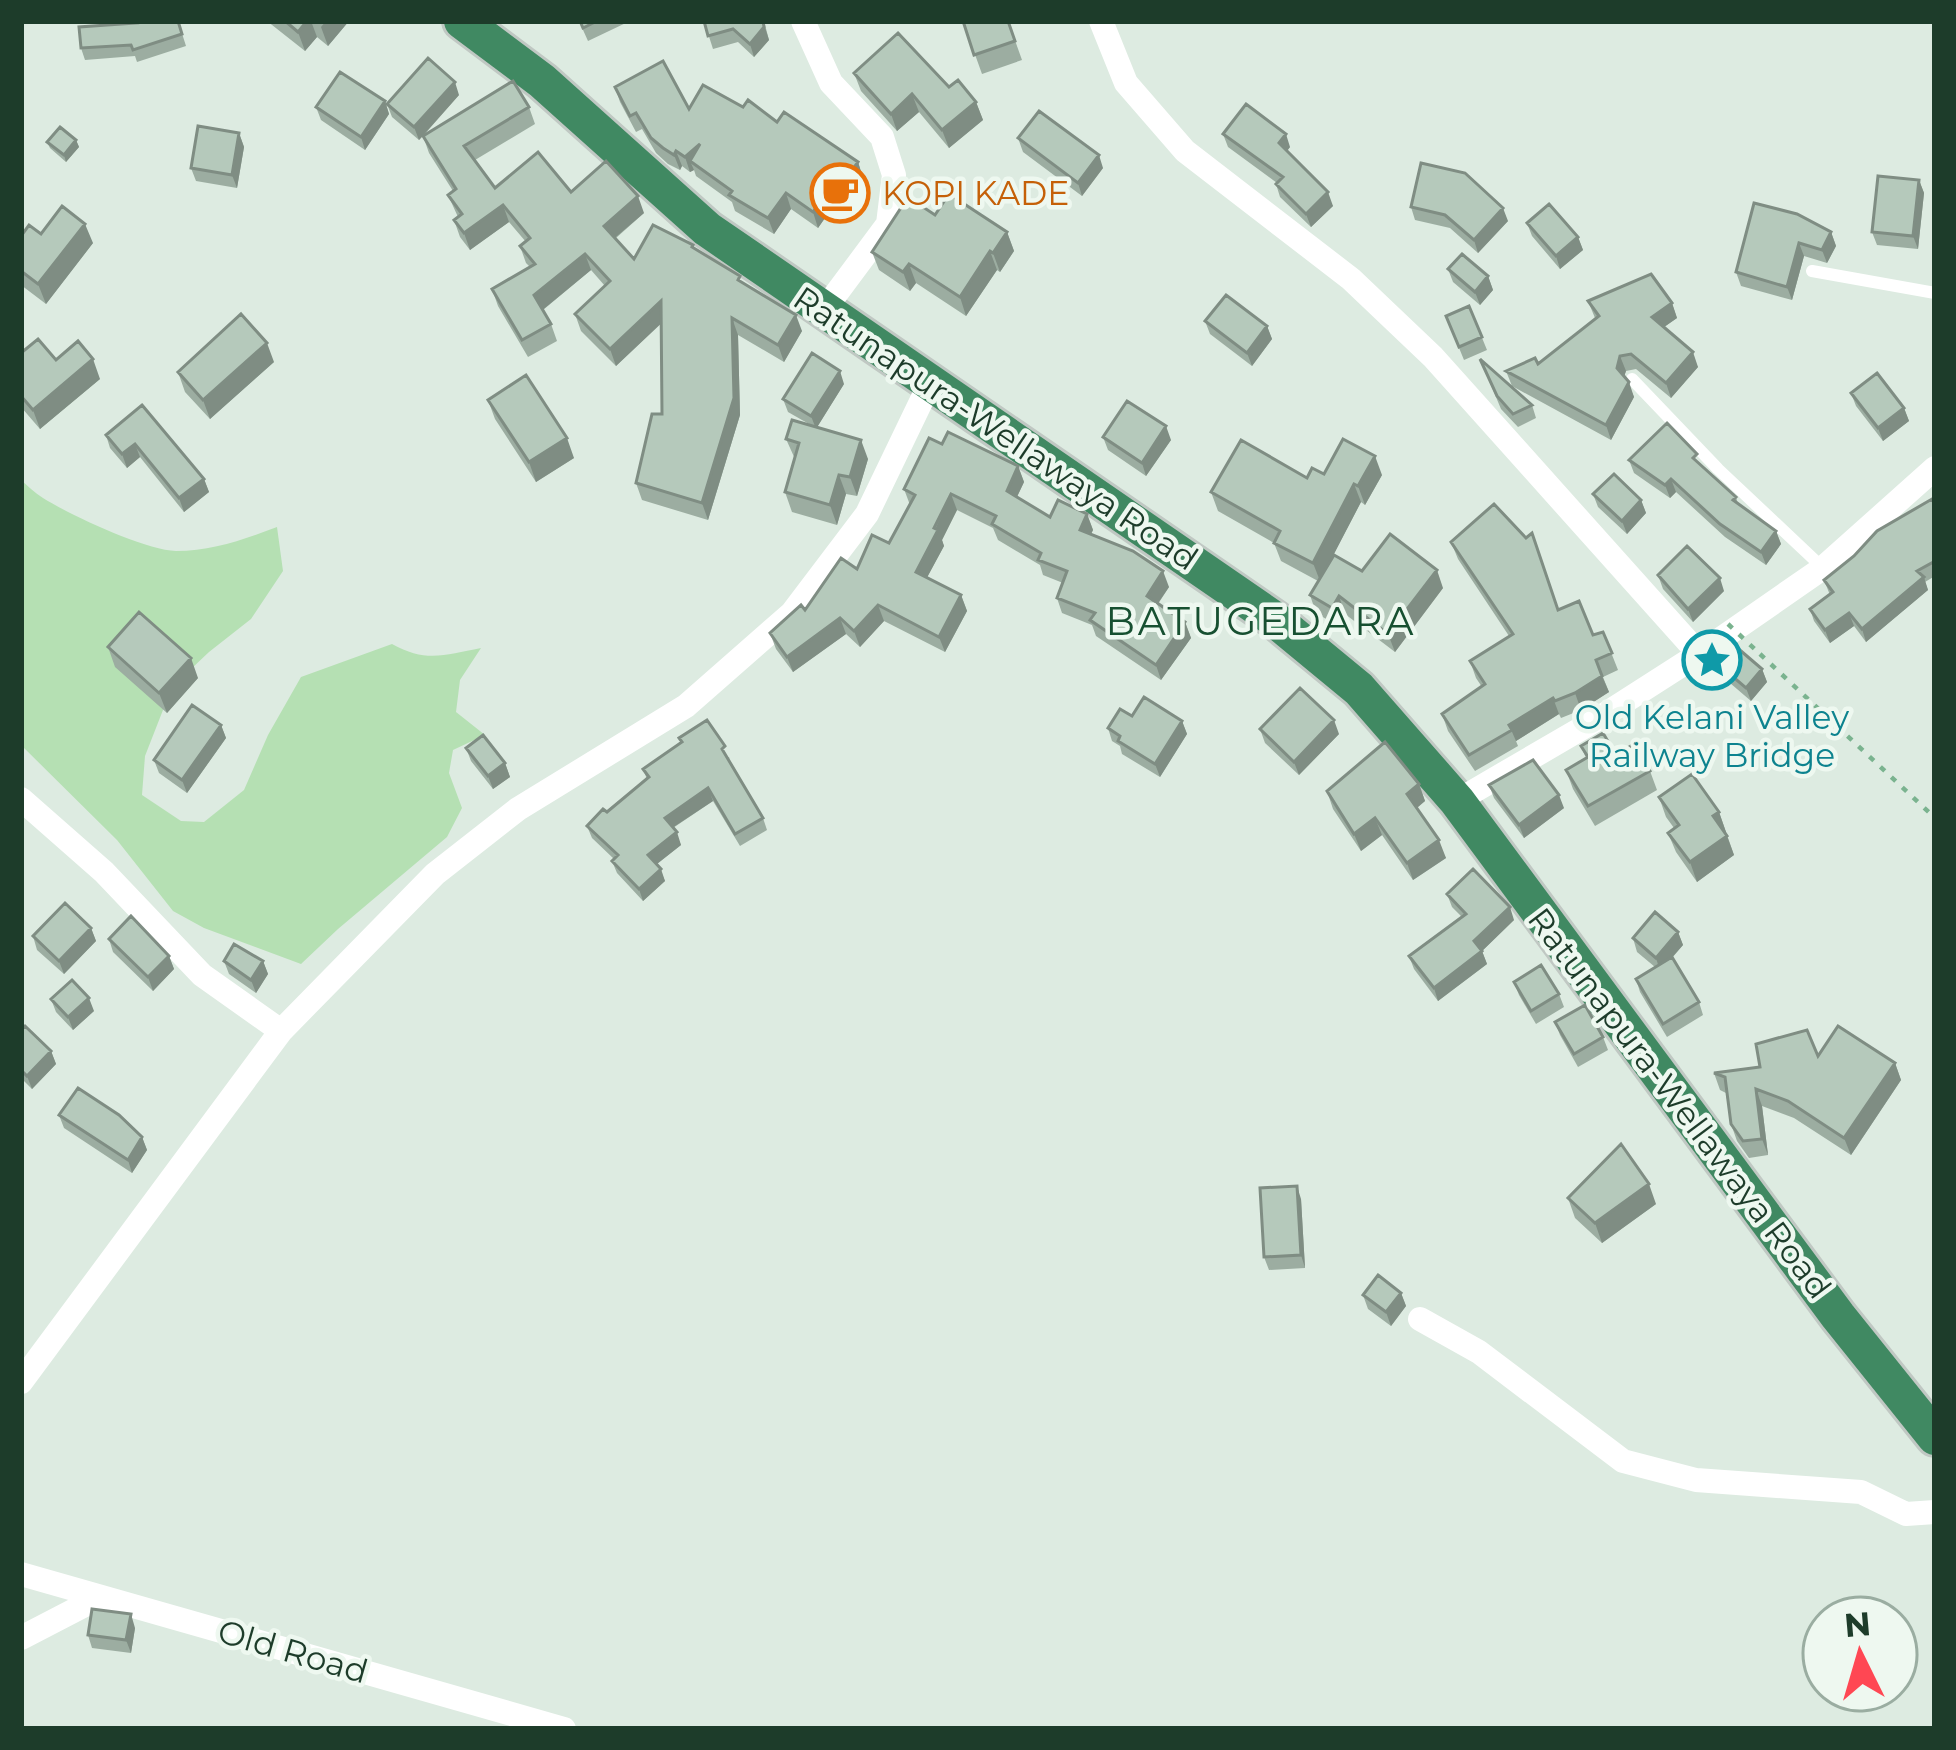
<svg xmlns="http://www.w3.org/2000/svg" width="1956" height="1750" font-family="Montserrat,sans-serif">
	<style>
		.green { fill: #b5e0b3 }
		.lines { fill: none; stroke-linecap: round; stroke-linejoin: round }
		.trunk-casing { stroke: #c0c8c3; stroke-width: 42 }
		.path { stroke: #7ab38f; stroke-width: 4.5; stroke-dasharray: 6 9; stroke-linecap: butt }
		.service { stroke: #fff; stroke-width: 12 }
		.minor { stroke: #fff; stroke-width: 24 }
		.trunk { stroke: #408962; stroke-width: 36 }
		.path-bridge { stroke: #7ab38f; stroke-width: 4.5; stroke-dasharray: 6 9; stroke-linecap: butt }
		.wall { fill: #9cada1 }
		.shaded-wall { fill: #7f8d83 }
		.building { fill: #b5c9bb; stroke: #7f8d83; stroke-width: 3 }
		.labels { text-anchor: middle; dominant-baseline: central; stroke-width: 9; stroke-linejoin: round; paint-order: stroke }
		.food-label { font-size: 33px; fill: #c56008; stroke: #eef8f0; text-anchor: start }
		.street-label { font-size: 33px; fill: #1d3c2a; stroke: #eef8f0 }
		.culture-label { font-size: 33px; fill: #0d838f; stroke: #eef8f0 }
		.quarter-label { font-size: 39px; letter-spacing: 3px; fill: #175031; stroke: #eef8f0 }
	</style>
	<rect width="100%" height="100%" fill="#ddebe1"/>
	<!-- green -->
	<path class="green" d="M21 480C28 486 35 493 43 498 70 515 145 550 176 551 212 551 243 540 277 527L283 571 251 619 209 652 172 687 145 756 142 795 181 821 204 822 244 790 268 735 301 677 392 644C426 663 445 655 481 648L460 680 456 712 485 735 453 750 449 773 462 808 447 837 338 929 301 964 204 928 173 911 117 840 21 745Z"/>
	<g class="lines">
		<!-- trunk casing -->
		<g class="trunk-casing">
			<path id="trunk" d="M462 21 542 81 707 229 1274 619 1359 689 1457 801 1838 1316 1935 1437"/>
		</g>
		<!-- path -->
		<path class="path" d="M1760 654 1935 818"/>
		<!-- service -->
		<path class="service" d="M1812 271 1935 293
			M1632 379 1718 469 1822 567"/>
		<!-- minor -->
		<path class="minor" d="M803 21 831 83 882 137 894 175 888 224 824 310
			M1101 21 1126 83 1185 151 1351 279 1433 357 1699 654
			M21 799 104 872 202 975 281 1031
			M1457 801 1596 720 1699 654 1823 568 1935 468
			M1420 1319 1479 1352 1623 1461 1696 1480 1861 1492 1906 1514 1935 1512
			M21 1382 281 1031 435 874 518 809 686 706 792 613 867 514 931 381
			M21 1574 564 1729
			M21 1638 100 1597"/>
		<!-- trunk -->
		<use href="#trunk" class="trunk"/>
		<!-- path-bridge -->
		<path class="path-bridge" d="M1728 624 1760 654"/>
	</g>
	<!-- wall -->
	<path class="wall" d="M129 21H178L186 46 137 62 135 56 85 60 81 48 131 24Z
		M267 21H349L328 46 317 37 305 51Z
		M579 21H630L588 41Z
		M704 21H764L769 40 754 57 738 42 713 49Z
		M963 21H1008L1022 60 982 74Z
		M854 73 949 87 976 102 983 120 949 148 919 112 897 131 861 91Z
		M615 87 689 109 743 107 858 162 863 178 841 210 834 205 818 228 791 209 774 234 735 211 732 202 696 176 694 170 690 172 682 166 680 170 668 164 656 153 642 129 636 132 620 102Z
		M459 95 423 136 529 107 535 124 475 160 495 188 571 192 644 213 616 238 634 259 694 249 743 283 802 331 784 362 738 335 740 415 708 520 642 500 636 483 662 414 661 323 616 366 581 331 575 314 605 286 591 270 543 310 551 324 557 341 528 357 498 306 492 289 530 267 526 263 520 246 526 242 509 222 470 250 460 237 454 220 458 217 448 195 453 191 429 153 423 136 419 140 392 117 387 104Z
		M385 101 389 114 365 150 321 120 316 107Z
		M239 133 244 147 237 188 196 181 191 168Z
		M1223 134 1290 147 1287 151 1333 206 1311 227 1280 197 1276 184 1277 183 1228 147Z
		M1018 138 1103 168 1082 196 1023 152Z
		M76 140 79 147 66 162 50 148 47 142Z
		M1919 180 1924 193 1918 249 1877 245 1872 232Z
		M1754 203 1831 232 1836 246 1827 263 1804 256 1792 300 1741 286 1736 272Z
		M1411 207 1508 221 1478 253 1450 228 1415 220Z
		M935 215 1007 232 1014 251 1000 272 997 270 966 316 916 283 910 291 879 270 872 252Z
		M1527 223 1578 237 1583 250 1560 269 1532 236Z
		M41 234 93 243 46 304 21 285V236Z
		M1448 269 1488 276 1493 290 1480 305 1453 282Z
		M1588 301 1672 303 1677 318 1664 327 1698 367 1671 398 1636 369 1626 371 1624 376 1634 397 1611 440 1512 386 1506 371 1538 364 1595 318Z
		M1469 306 1487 350 1464 360 1446 316Z
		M1205 321 1267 326 1272 339 1252 366 1210 334Z
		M21 353 56 360 100 379 40 429 21 407Z
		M1480 359 1532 405 1536 418 1518 427 1501 409Z
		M274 362 210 419 185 392 178 372Z
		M844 384 817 427 868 459 857 496 846 494 837 525 792 512 785 492 795 459 786 439 809 424 788 412 783 399Z
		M1851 393 1904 408 1909 421 1883 441 1856 406Z
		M488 400 574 458 536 482 495 419Z
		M142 405 204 479 209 492 184 512 140 457 127 468 110 448 106 435Z
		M1103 437 1171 440 1146 476 1108 450Z
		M942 444 1018 466 1024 482 1017 497 1050 517 1087 514 1093 530 1091 534 1169 587 1158 604 1185 622 1191 638 1161 680 1096 636 1092 625 1062 613 1057 598 1063 583 1043 575 1040 565 998 540 993 528 957 510 942 540 944 546 927 577 961 595 967 611 945 652 884 621 860 647 846 634 793 672 776 649 770 633 805 610 889 543 910 505 904 489Z
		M1629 460 1701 465 1736 497 1738 504 1776 531 1781 544 1766 565 1725 537 1676 492 1670 498 1634 473Z
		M1324 474 1382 475 1365 505 1361 502 1332 557 1362 571 1443 588 1395 652 1345 614 1338 626 1316 613 1310 595 1318 581 1281 561 1274 543 1218 511 1211 492Z
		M1593 494 1641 500 1646 513 1627 534 1598 507Z
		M1935 505V576L1925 582 1928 590 1866 642 1854 626 1830 643 1814 621 1810 609 1830 595 1824 580Z
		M1451 542 1558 610 1593 635 1603 632 1618 670 1603 677 1609 692 1581 710 1561 718 1559 714 1516 741 1518 746 1475 771 1448 731 1442 714 1482 687 1476 678 1470 661 1509 636 1458 559Z
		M1658 575 1724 591 1693 622 1663 589Z
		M108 647 198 678 167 713 115 667Z
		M1718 664 1762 669 1767 682 1751 701 1723 677Z
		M1132 716 1182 721 1187 734 1160 777 1122 754 1120 746 1112 741 1108 728Z
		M221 725 226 738 187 793 159 773 154 760Z
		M1260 729 1339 734 1299 775 1265 743Z
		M679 738 730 758 728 759 763 818 767 830 740 846 713 801 673 828 681 845 657 864 665 881 643 901 617 873 612 861 614 859 592 838 587 826 647 779 643 769 681 743Z
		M1581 746 1616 755 1650 771 1657 790 1595 826 1573 789 1566 770 1586 758Z
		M466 748 505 763 510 777 493 789 471 761Z
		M1419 784 1425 801 1417 808 1446 858 1413 880 1382 835 1361 851 1333 809 1327 791Z
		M1489 785 1564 808 1524 838 1494 798Z
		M1659 797 1719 812 1734 855 1697 882 1676 852 1668 833 1674 828 1666 817Z
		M1447 894 1514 920 1482 951 1487 964 1438 1001 1414 969 1409 956 1462 917 1452 907Z
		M91 928 96 941 64 974 37 950 33 936Z
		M1678 932 1683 945 1672 958 1699 1002 1703 1015 1667 1037 1640 992 1636 979 1655 967 1637 952 1633 938Z
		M109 939 169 956 174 969 153 991 113 952Z
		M224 961H263L268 974 256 993 229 974Z
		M1514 982 1559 994 1564 1007 1536 1024 1519 995Z
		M51 999 94 1011 73 1030 56 1012Z
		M1555 1022 1603 1037 1608 1050 1578 1067 1560 1035Z
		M21 1030 51 1051 56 1064 32 1089 21 1078Z
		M1818 1056 1895 1063 1901 1080 1851 1155 1794 1118 1762 1106 1768 1155 1749 1158 1737 1141 1731 1124 1726 1093 1720 1090 1714 1073 1760 1067Z
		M59 1115 142 1137 147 1150 132 1173 64 1128Z
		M1568 1198 1656 1204 1602 1243 1575 1218Z
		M1301 1199 1305 1268 1269 1270 1264 1257Z
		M1401 1293 1406 1306 1391 1326 1368 1309 1363 1295Z
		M135 1628 131 1653 92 1648 88 1635Z"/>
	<!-- shaded-wall -->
	<path class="shaded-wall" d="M307 21H311L317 37 305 51 298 32Z
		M326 21H349L328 46 321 27Z
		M763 21 769 40 754 57 750 44Z
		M455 82 459 95 419 140 414 127Z
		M912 94 919 112 897 131 891 114Z
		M385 101 389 114 365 150 361 137Z
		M976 102 983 120 949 148 942 130Z
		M239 133 244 147 237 188 232 175Z
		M1286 134 1290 147 1283 156 1279 143Z
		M76 140 79 147 66 162 64 155Z
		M700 144 690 161 694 170 690 172 685 157Z
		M676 151 682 166 680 170 674 155Z
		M1099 155 1103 168 1082 196 1078 183Z
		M858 162 863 178 841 210 835 194Z
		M1919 180 1924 193 1918 249 1913 236Z
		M828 190 834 205 818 228 813 212Z
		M1328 192 1333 206 1311 227 1306 214Z
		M786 193 791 209 774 234 768 218Z
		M638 196 644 213 610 242 604 226Z
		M503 205 509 222 470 250 464 233Z
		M1503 208 1508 221 1478 253 1474 240Z
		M85 224 93 243 46 304 38 284Z
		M1007 232 1014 251 1000 272 993 253Z
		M1831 232 1836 246 1827 263 1822 250Z
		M1578 237 1583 250 1560 269 1556 256Z
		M1799 243 1804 256 1792 300 1787 287Z
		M990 251 997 270 966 316 960 297Z
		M585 254 591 270 540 312 534 295Z
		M909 264 916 283 910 291 903 272Z
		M1488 276 1493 290 1480 305 1475 292Z
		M661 301 667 318 616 366 610 349Z
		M1672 303 1677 318 1657 332 1652 317Z
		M796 315 802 331 784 362 778 345Z
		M732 318 738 335 740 415 708 520 702 503Z
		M1267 326 1272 339 1252 366 1247 353Z
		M267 343 274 362 210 419 203 400Z
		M1693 352 1698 367 1671 398 1666 383Z
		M1620 356 1626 371 1622 383 1617 368Z
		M93 359 100 379 40 429 33 410Z
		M840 371 844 384 816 429 811 416Z
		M1629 382 1634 397 1611 440 1606 425Z
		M1904 408 1909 421 1883 441 1878 428Z
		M1166 426 1171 440 1146 476 1142 463Z
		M567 438 574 458 536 482 529 462Z
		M861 440 868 459 857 496 850 477Z
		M135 444 140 457 127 468 122 454Z
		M1375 456 1382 475 1365 505 1358 486Z
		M1018 466 1024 482 1012 507 1007 491Z
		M839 475 846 494 837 525 830 505Z
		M204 479 209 492 184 512 179 498Z
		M1671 479 1676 492 1670 498 1665 485Z
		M1354 484 1361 502 1320 581 1313 563Z
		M951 494 957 510 942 540 944 546 922 587 916 572Z
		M1641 500 1646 513 1627 534 1622 521Z
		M1087 514 1093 530 1085 546 1080 530Z
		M1776 531 1781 544 1766 565 1761 552Z
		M1437 570 1443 588 1395 652 1388 634Z
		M1163 571 1169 587 1152 612 1147 596Z
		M1924 577 1928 590 1866 642 1862 629Z
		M1720 578 1724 591 1693 622 1688 609Z
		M961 595 967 611 945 652 939 637Z
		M1339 596 1345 614 1338 626 1332 608Z
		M878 605 884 621 860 647 854 631Z
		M1849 613 1854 626 1830 643 1825 630Z
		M840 618 846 634 793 672 787 657Z
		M1185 622 1191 638 1161 680 1156 665Z
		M191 658 198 678 167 713 159 693Z
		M1762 669 1767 682 1751 701 1746 688Z
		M1602 676 1609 692 1581 710 1575 693Z
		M1553 698 1559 714 1516 741 1509 725Z
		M1334 720 1339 734 1299 775 1294 762Z
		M1182 721 1187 734 1160 777 1155 764Z
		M221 725 226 738 187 793 182 780Z
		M505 763 510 777 493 789 488 776Z
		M1419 784 1425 801 1413 811 1407 794Z
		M708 788 713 801 669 830 665 818Z
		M1559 795 1564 808 1524 838 1519 825Z
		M1719 812 1726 832 1720 836 1713 816Z
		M1375 818 1382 835 1361 851 1354 834Z
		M677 832 681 845 653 867 648 855Z
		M1727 836 1734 855 1697 882 1690 862Z
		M1439 840 1446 858 1413 880 1407 863Z
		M661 869 665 881 643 901 639 889Z
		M1510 907 1514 920 1479 954 1474 941Z
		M91 928 96 941 64 974 59 961Z
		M1678 932 1683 945 1660 971 1656 958Z
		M1482 951 1487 964 1438 1001 1434 988Z
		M169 956 174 969 153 991 148 977Z
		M263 961 268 974 256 993 251 980Z
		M89 998 94 1011 73 1030 68 1017Z
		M51 1051 56 1064 32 1089 27 1076Z
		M1895 1063 1901 1080 1851 1155 1844 1138Z
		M1756 1089 1762 1106 1768 1155 1762 1139Z
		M142 1137 147 1150 132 1173 128 1160Z
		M1649 1184 1656 1204 1602 1243 1595 1223Z
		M1297 1186 1301 1199 1305 1268 1301 1255Z
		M1401 1293 1406 1306 1391 1326 1386 1312Z
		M131 1614 135 1628 131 1653 126 1640Z"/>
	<!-- building -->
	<path class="building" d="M136 21H178L182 34 133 50 131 45 81 48 79 27 137 23Z
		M285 21H307L298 32Z
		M580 21H597L583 28Z
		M704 21H763L764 27 750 44 733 29 708 36Z
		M963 21H1008L1015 41 974 55Z
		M898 33 949 87 958 80 976 102 942 130 912 94 891 114 854 73Z
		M428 58 455 82 414 127 387 104Z
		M663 61 689 109 703 85 743 107 748 100 777 122 784 112 858 162 835 194 828 190 813 212 786 193 768 218 729 195 732 191 690 161 700 144 685 157 676 151 674 155 663 148 651 138 636 113 630 116 615 87Z
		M340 72 385 101 361 137 316 107Z
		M513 81 529 107 464 146 495 188 538 152 571 192 606 161 638 196 604 226 634 259 653 225 693 245 692 247 740 276 738 280 796 315 778 345 732 318 734 398 702 503 636 483 652 414H662L661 301 610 349 575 314 610 281 585 254 534 295 551 324 522 340 492 289 535 264 520 246 530 238 503 205 464 233 454 220 462 214 448 195 456 189 423 136Z
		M1246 104 1286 134 1279 143 1328 192 1306 214 1276 184 1283 177 1223 134Z
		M1039 111 1099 155 1078 183 1018 138Z
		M198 126 239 133 232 175 191 168Z
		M60 127 76 140 64 155 47 142Z
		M1421 163 1465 173 1503 208 1474 240 1445 215 1411 207Z
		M1878 176 1919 180 1913 236 1872 232Z
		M949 194 1007 232 993 253 990 251 960 297 909 264 903 272 872 252 908 197 935 215Z
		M1754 203 1797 214 1831 232 1822 250 1799 243 1787 287 1736 272Z
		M1549 204 1578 237 1556 256 1527 223Z
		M62 206 85 224 38 284 21 271V236L29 225 41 234Z
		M1462 254 1488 276 1475 292 1448 269Z
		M1651 274 1672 303 1652 317 1693 352 1666 383 1631 354 1620 356 1617 368 1629 382 1606 425 1506 371 1535 358 1538 364 1599 316 1588 301Z
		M1226 295 1267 326 1247 353 1205 321Z
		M1469 306 1482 337 1459 347 1446 316Z
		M241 314 267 343 203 400 178 372Z
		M38 339 56 360 78 341 93 359 33 410 21 396V353Z
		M812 353 840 371 811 416 783 399Z
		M1480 359 1532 405 1513 414 1497 396Z
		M1877 373 1904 408 1878 428 1851 393Z
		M526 375 567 438 529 462 488 400Z
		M1127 401 1166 426 1142 463 1103 437Z
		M142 405 204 479 179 498 135 444 122 454 106 435Z
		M792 420 861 440 850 477 839 475 830 505 785 492 799 443 786 439Z
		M1667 423 1697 454 1693 458 1736 497 1733 500 1776 531 1761 552 1720 524 1671 479 1665 485 1629 460Z
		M948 432 1018 466 1007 491 1050 517 1058 500 1087 514 1080 530 1133 551 1163 571 1147 596 1185 622 1156 665 1090 620 1095 613 1057 598 1067 571 1038 560 1041 553 992 524 996 516 951 494 934 528 938 530 916 572 961 595 939 637 878 605 854 631 840 618 787 657 770 633 801 605 805 610 841 558 857 569 872 535 889 543 915 495 904 489 929 438 942 444Z
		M1343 439 1375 456 1358 486 1354 484 1313 563 1274 543 1280 531 1211 492 1241 440 1307 478 1312 468 1324 474Z
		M1614 474 1641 500 1622 521 1593 494Z
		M1932 499 1935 505V561L1917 571 1924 577 1862 629 1849 613 1825 630 1810 609 1833 592 1824 580 1854 556 1877 531Z
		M1494 504 1526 538 1532 533 1558 610 1579 601 1593 635 1603 632 1612 653 1596 660 1602 676 1575 693 1555 701 1553 698 1509 725 1512 730 1469 755 1442 714 1485 684 1470 661 1513 634 1451 542Z
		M1390 534 1437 570 1388 634 1339 596 1332 608 1310 595 1334 555 1362 571Z
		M1687 546 1720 578 1688 609 1658 575Z
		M139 612 191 658 159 693 108 647Z
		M1734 645 1762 669 1746 688 1718 664Z
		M1300 688 1334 720 1294 762 1260 729Z
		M1144 697 1182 721 1155 764 1118 741 1120 736 1108 728 1120 709 1132 716Z
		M192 705 221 725 182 780 154 760Z
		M707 720 725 746 722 749 763 818 735 834 708 788 665 818 677 832 648 855 661 869 639 889 612 861 618 855 587 826 603 809 607 812 649 777 643 769 682 742 679 738Z
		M1603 733 1616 755 1634 744 1650 771 1588 806 1566 770 1588 757 1581 746Z
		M483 735 505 763 488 776 466 748Z
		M1385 742 1419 784 1407 794 1439 840 1407 863 1375 818 1354 834 1327 791Z
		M1533 760 1559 795 1519 825 1489 785Z
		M1692 774 1719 812 1713 816 1727 836 1690 862 1668 833 1679 825 1659 797Z
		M1473 869 1510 907 1474 941 1482 951 1434 988 1409 956 1466 914 1447 894Z
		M65 903 91 928 59 961 33 936Z
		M1655 912 1678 932 1656 958 1633 938Z
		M131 916 169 956 148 977 109 939Z
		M234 944 263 961 251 980 224 961Z
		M1672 957 1699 1002 1663 1024 1636 979Z
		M1541 965 1559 994 1531 1011 1514 982Z
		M72 980 89 998 68 1017 51 999Z
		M1585 1005 1603 1037 1574 1054 1555 1022Z
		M25 1026 51 1051 27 1076 21 1070V1030Z
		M1838 1026 1895 1063 1844 1138 1788 1101 1756 1089 1762 1139 1743 1141 1731 1124 1725 1077 1714 1073 1760 1067 1756 1044 1807 1030 1818 1056Z
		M78 1088 119 1115 142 1137 128 1160 59 1115Z
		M1621 1144 1649 1184 1595 1223 1568 1198Z
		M1297 1186 1301 1255 1264 1257 1260 1188Z
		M1378 1275 1401 1293 1386 1312 1363 1295Z
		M92 1609 131 1614 126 1640 88 1635Z"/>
	<!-- icons -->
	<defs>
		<g id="cafe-ring" transform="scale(3)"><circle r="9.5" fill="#eef8f0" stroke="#e8710a" stroke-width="1.5"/><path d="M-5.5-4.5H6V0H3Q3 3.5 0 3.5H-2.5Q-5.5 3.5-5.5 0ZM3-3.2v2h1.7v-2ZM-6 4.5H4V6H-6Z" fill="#e8710a"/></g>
		<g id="sight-ring" transform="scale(3)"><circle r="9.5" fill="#eef8f0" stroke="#0f9aa8" stroke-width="1.5"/><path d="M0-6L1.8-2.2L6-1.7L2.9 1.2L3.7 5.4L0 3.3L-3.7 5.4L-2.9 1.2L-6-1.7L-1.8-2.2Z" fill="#0f9aa8"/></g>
	</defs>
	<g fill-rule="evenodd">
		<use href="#cafe-ring" x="840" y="193"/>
		<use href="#sight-ring" x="1712" y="660"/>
	</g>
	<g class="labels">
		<!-- food labels -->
		<g class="food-label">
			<text x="882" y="193">KOPI KADE</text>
		</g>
		<!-- street labels -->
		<g class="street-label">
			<text transform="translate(996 428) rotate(34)">Ratunapura-Wellawaya Road</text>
			<text transform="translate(1680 1103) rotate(53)">Ratunapura-Wellawaya Road</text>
			<text transform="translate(293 1651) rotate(16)">Old Road</text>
		</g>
		<!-- culture labels -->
		<g class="culture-label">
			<text x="1712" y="717">Old Kelani Valley<tspan x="1712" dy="38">Railway Bridge</tspan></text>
		</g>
		<!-- quarter labels -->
		<g class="quarter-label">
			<text x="1261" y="621">BATUGEDARA</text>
		</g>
	</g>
	<!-- border -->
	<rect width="1956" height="1750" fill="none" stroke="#1d3c2a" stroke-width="48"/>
	<!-- north arrow -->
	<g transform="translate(1860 1654) rotate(355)"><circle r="57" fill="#eef8f0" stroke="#9aada1" stroke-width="3"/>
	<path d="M0-9L21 45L0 30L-21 45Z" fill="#ff4753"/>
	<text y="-18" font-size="33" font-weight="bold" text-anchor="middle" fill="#1d3c2a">N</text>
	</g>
</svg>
